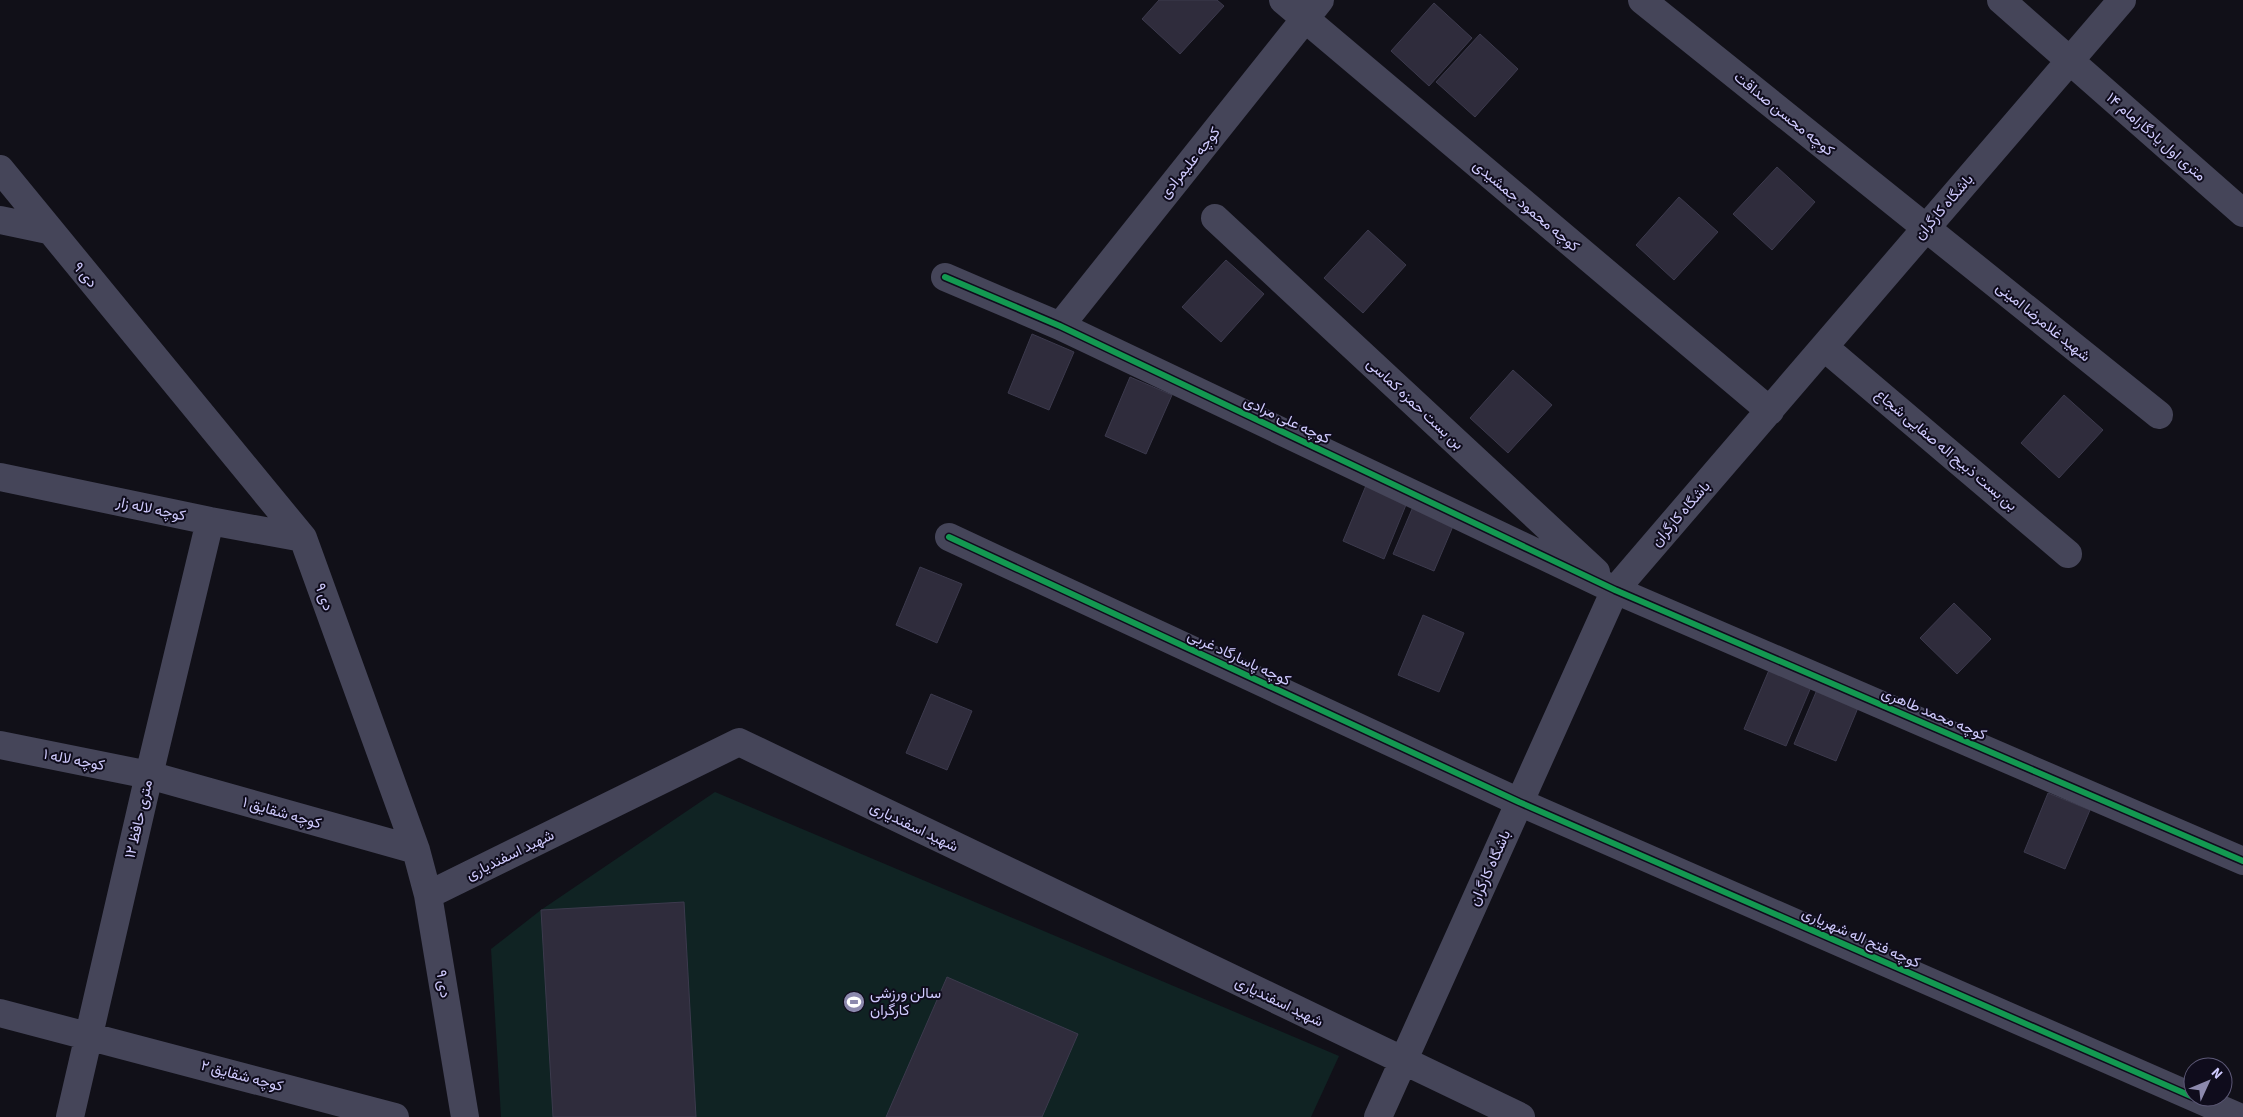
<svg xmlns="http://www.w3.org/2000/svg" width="2243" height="1117" font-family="'Source Sans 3',Vazirmatn,sans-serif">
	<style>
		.green { fill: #102323 }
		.building { fill: #2f2c3c; stroke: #3c3a4d }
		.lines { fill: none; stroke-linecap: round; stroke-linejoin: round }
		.minor { stroke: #454559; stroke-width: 28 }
		.cycleway-casing { stroke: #0f0c1c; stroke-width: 9 }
		.cycleway { stroke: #139951; stroke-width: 6 }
		.labels { text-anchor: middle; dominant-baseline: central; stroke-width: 4; stroke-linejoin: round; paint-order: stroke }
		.street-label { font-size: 15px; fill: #cfcafd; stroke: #0f0c1c }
		.poi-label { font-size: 15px; fill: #cfcafd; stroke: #0f0c1c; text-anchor: start }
	</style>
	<rect width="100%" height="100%" fill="#111018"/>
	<!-- green -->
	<path class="green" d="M715 792 1339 1056 1311 1117H501L491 949 541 910Z"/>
	<!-- building -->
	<path class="building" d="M1159 0H1217L1224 6 1180 54 1142 19Z
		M1434 3 1472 38 1429 86 1391 51Z
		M1480 34 1518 69 1475 117 1436 82Z
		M1777 167 1815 202 1772 250 1733 214Z
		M1679 197 1718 232 1674 280 1636 245Z
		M1368 230 1406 265 1363 313 1324 278Z
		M1226 260 1264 294 1221 342 1182 307Z
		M1032 334 1074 352 1049 410 1008 393Z
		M1513 370 1552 405 1508 453 1470 418Z
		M1130 377 1172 395 1146 454 1105 436Z
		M2064 395 2103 430 2059 478 2021 443Z
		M1367 483 1408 500 1384 559 1343 541Z
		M1418 495 1459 512 1434 571 1393 554Z
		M920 567 962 584 937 643 896 625Z
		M1954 603 1991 639 1957 674 1920 638Z
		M1423 615 1464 633 1439 692 1398 675Z
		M1769 670 1811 687 1786 746 1744 729Z
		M1819 685 1860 703 1836 761 1794 744Z
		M931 694 972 711 947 770 906 753Z
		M2048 793 2090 810 2065 869 2024 852Z
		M684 902 696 1117H553L541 910Z
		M947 977 1078 1034 1042 1117H886Z"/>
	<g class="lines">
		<!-- minor -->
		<path class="minor" d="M1283 0 1770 411
			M1642 0 2159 415
			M2001 0 2243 213
			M0 169 303 538 416 850 428 895 465 1117
			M1215 218 1596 572
			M0 220 48 230
			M945 277 1060 326 1615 590 2243 861
			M1060 326 1320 0
			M1824 347 2068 554
			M0 477 210 521 303 538
			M949 537 1519 802 2193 1097
			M0 745 149 775 416 850
			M428 895 739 742 1521 1117
			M0 1013 395 1117
			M2193 1097 2239 1117
			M70 1117 149 775 210 521
			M1378 1117 1615 590 2122 0"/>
		<!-- cycleway casing -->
		<g class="cycleway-casing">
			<path id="cycleway" d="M945 277 1060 326 1615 590 2243 861
				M949 537 1519 802 2193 1097"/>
		</g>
		<!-- cycleway -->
		<use href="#cycleway" class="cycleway"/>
	</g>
	<!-- icons -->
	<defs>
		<g id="stadium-disc" transform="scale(1.125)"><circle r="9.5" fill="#8c89ad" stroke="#0f0c1c"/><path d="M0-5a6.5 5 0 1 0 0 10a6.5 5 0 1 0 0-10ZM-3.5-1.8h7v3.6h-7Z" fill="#fff"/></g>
	</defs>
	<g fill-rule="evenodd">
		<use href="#stadium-disc" x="854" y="1002"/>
	</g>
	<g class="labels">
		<!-- street labels -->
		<g class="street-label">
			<text transform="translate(1784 114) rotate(39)">کوچه محسن صداقت</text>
			<text transform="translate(2156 137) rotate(41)">۱۴ متری اول یادگارامام</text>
			<text transform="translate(1190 163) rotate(-51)">کوچه علیمرادی</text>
			<text transform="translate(1526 206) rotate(40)">کوچه محمود جمشیدی</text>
			<text transform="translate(1944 207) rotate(-49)">باشگاه کارگران</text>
			<text transform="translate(85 275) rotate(50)">۹ دی</text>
			<text transform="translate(2043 322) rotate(39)">شهید غلامرضا امینی</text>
			<text transform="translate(1415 404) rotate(43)">بن بست حمزه کماسی</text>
			<text transform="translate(1287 420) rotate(25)">کوچه علی مرادی</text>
			<text transform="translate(1946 450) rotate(40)">بن بست ذبیح اله صفایی شجاع</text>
			<text transform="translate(151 509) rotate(12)">کوچه لاله زار</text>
			<text transform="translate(1681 514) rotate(-49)">باشگاه کارگران</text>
			<text transform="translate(324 597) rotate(70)">۹ دی</text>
			<text transform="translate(1239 658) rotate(25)">کوچه پاسارگاد غربی</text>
			<text transform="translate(1934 714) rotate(23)">کوچه محمد طاهری</text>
			<text transform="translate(74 760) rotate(11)">کوچه لاله ۱</text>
			<text transform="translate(282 813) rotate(16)">کوچه شقایق ۱</text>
			<text transform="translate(139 819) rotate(-77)">۱۲ متری حافظ</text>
			<text transform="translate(914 827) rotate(26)">شهید اسفندیاری</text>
			<text transform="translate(510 855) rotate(-26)">شهید اسفندیاری</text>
			<text transform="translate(1490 868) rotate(-66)">باشگاه کارگران</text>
			<text transform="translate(1861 938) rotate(24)">کوچه فتح اله شهریاری</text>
			<text transform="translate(443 984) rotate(80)">۹ دی</text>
			<text transform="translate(1279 1002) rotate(26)">شهید اسفندیاری</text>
			<text transform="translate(242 1076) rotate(15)">کوچه شقایق ۲</text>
		</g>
		<!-- poi labels -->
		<g class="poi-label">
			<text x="870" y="993">سالن ورزشی<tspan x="870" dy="17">کارگران</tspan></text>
		</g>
	</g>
	<!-- north arrow -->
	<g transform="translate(2208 1082) rotate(46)"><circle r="24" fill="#0f0c1c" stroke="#5c5876"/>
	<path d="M0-4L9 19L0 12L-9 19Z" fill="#8c89ad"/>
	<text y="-8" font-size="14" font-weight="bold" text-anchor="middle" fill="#cfcafd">N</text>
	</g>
</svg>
